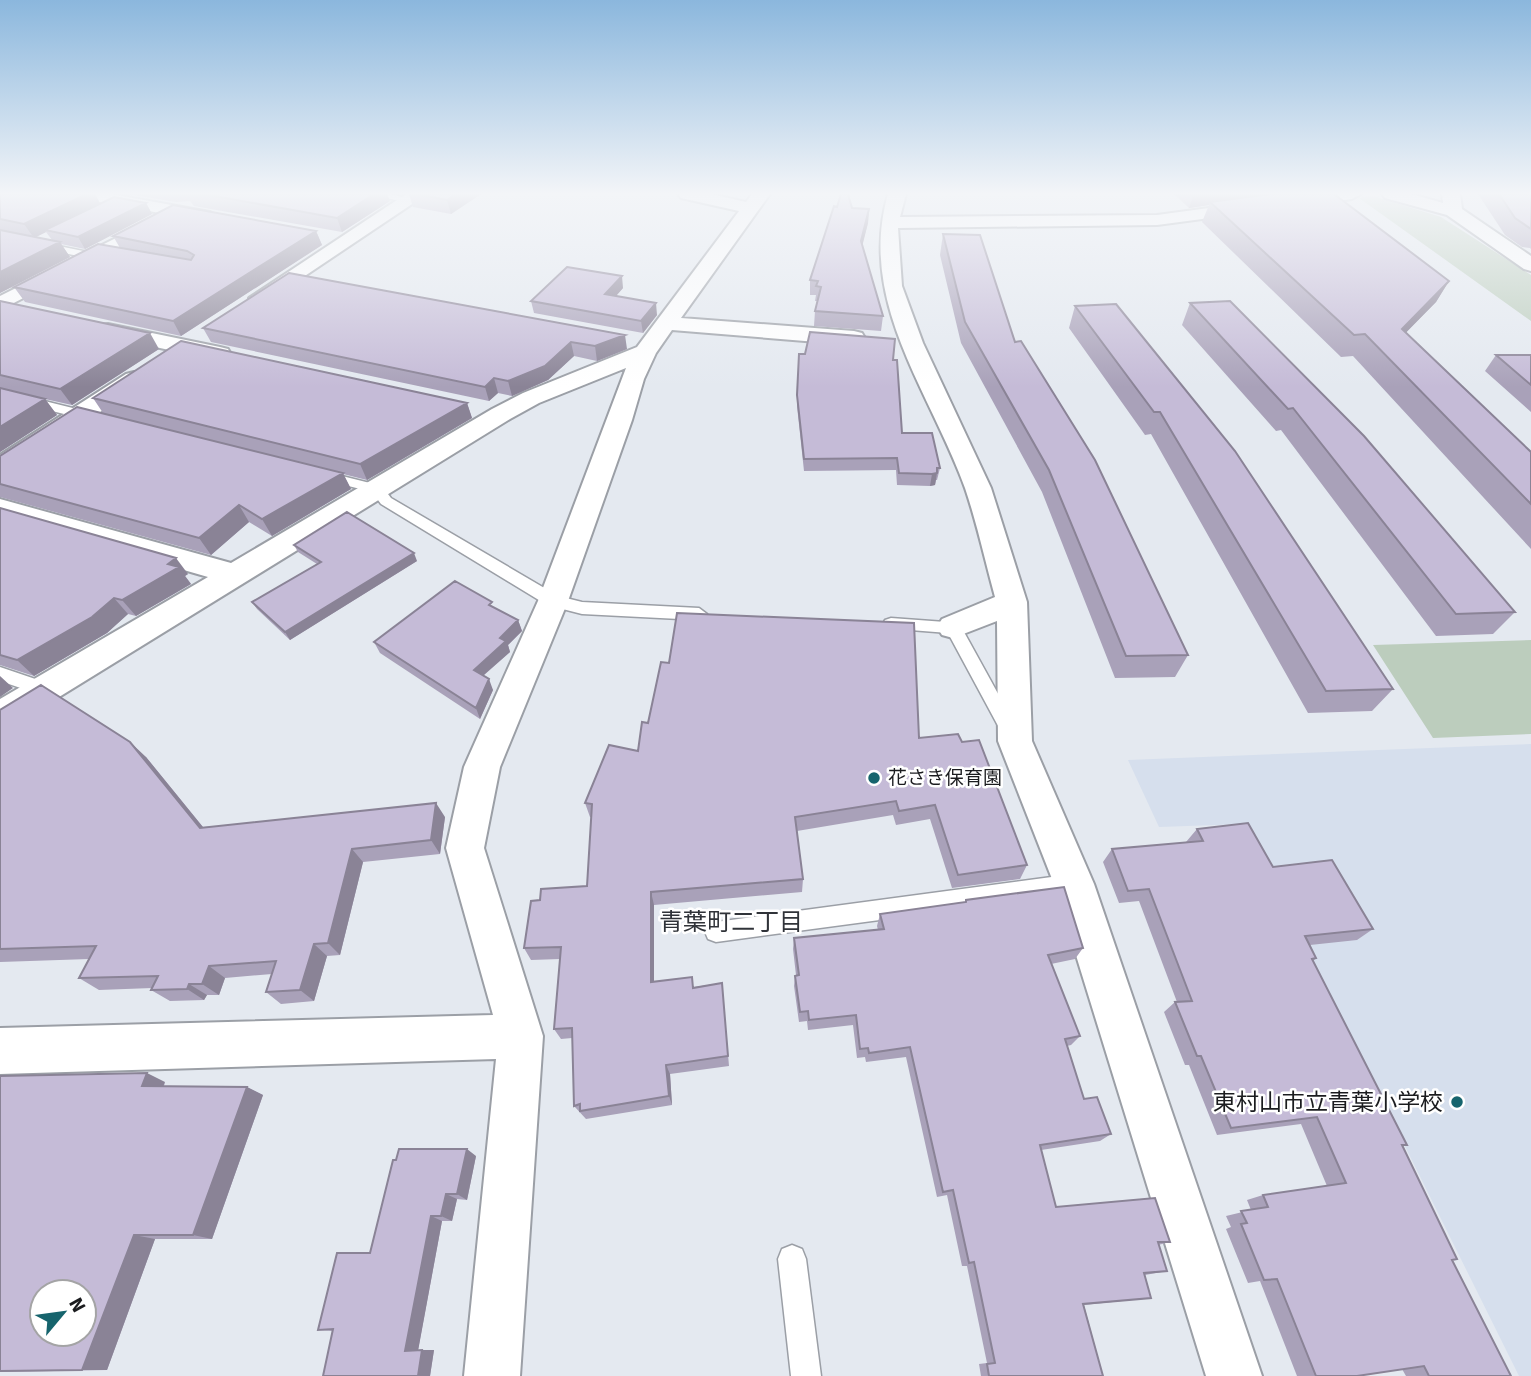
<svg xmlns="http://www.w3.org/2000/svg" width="1531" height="1376" font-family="Signika,'Noto Sans JP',sans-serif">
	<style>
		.built { fill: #d6dfed }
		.green { fill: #bccdbd }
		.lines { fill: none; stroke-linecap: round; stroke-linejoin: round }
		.service-casing { stroke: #9b9fa6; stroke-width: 3 }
		.minor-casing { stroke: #9b9fa6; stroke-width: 4 }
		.service { fill: #fff; fill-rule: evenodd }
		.minor { fill: #fff; fill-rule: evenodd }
		.wall { fill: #a9a1b9; fill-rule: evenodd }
		.shaded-wall { fill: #8a8396 }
		.building { fill: #c5bbd7; stroke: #8a8396; stroke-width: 2; fill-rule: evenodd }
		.poi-dot { fill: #16646d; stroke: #fff; stroke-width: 2.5 }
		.labels { text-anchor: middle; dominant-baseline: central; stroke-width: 5; stroke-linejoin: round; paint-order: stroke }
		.poi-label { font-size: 19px; fill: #1b1c1f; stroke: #fff; text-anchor: start }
		.near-poi-label { font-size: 23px; fill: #1b1c1f; stroke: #fff; text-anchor: end }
		.near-neighbourhood-label { font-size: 24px; fill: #303339; stroke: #fff }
	</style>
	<rect width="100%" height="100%" fill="#e4e9f0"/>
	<!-- built -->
	<path class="built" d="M1531 744V1376H1519L1245 824 1159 827 1128 760Z"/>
	<!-- green -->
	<path class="green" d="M1373 196 1441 217 1531 275V321L1359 198Z
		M1531 640V734L1433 738 1373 645Z"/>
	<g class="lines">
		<!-- service casing -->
		<g class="service-casing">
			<path id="service" d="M369 194H390L414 200 409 203Z
				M0 234 93 253 98 256 93 259 0 240Z
				M0 390 97 414 98 417 92 421 0 398Z
				M326 472 382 486 391 498 558 596 582 602 699 608 707 614 699 620 582 614 547 605 381 504 372 492 321 479 319 476Z
				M891 618 959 623 1018 730 1015 735 1009 737 1003 735 948 633 885 628 883 624 885 620Z
				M0 667 53 685 56 690 53 695 47 697 0 681Z
				M1074 874 1081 877 1084 884 1081 891 1074 894 716 942 708 939 705 932 708 925 716 922Z
				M792 1245 802 1249 806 1259 821 1376H791L778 1259 782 1249Z"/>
		</g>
		<!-- minor casing -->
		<g class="minor-casing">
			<path id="minor" d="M73 194H111L210 212 219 217 210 222 82 199Z
				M406 194H427L266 302H252L249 298Z
				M678 194H711L746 202 752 194H770L681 318 854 331 862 333 865 338 862 343 854 345 672 330 656 353 644 379 632 420 568 601 500 767 484 848 543 1036 520 1376H464L496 1059 0 1074V1028L493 1015 446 848 464 767 538 601 626 368 539 403 510 419 12 726 0 730V699L208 577 0 517V499L231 563 492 409 523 393 637 347 739 211 681 198Z
				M888 194H906L900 217 1157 215 1313 194H1361L1352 199 1157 225 898 228 902 286 923 343 991 488 1027 602 1032 741 1094 884 1262 1376H1206L1054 884 998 741 997 621 953 638 942 635 937 627 942 619 995 597C985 561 977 523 965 488 930 391 857 302 888 194Z
				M1382 194H1411L1443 203 1442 194H1460L1462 209 1531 256V271L1524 269 1447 215 1385 198Z
				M156 218 165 223 162 227 0 310V296Z
				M108 324 220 347 228 349 231 354 228 359 220 361 100 335 97 330 100 325Z
				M134 372 142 374 146 379 142 384 9 473 0 475V455L126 374Z"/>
		</g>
		<!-- service -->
		<use href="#service" class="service"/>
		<!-- minor -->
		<use href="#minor" class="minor"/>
	</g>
	<!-- wall -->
	<path class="wall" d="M0 194H95L100 204 146 203 152 214 85 249 61 244 70 257 0 293ZM46 232 52 240 36 237Z
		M127 194H387L390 201 342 232 194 206 190 201 176 202Z
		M409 194H481L451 214 413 207Z
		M1174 194H1334L1449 281 1436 302 1406 332 1531 452V549L1353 356 1341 357 1202 222 1209 205 1189 208Z
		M1478 194H1531V249L1530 248 1522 247 1505 235Z
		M852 208 869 209 868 223 862 245 883 316 881 331 814 326 815 311 817 301H815L816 295H810V280Z
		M316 231 322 245 181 336 25 302 14 287 120 248 113 236Z
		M943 234 1015 342 1188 655 1175 677 1115 678 1042 492 961 343 940 255Z
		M289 273 627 349 597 361 574 356 548 380 512 396 498 393 489 401 211 342 203 328Z
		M623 288 616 296 657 315 643 333 534 313 531 301Z
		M0 301 159 349 72 405 45 399 57 415 0 452Z
		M1190 303 1515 612 1493 634 1436 636 1281 430 1276 431 1182 325Z
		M1075 306 1393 689 1372 711 1308 713 1151 434 1145 435 1069 328Z
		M799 354 893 360 902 433 940 468 937 480H936L935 485 930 486 897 485 896 470 804 471 797 406Z
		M1496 355H1531V412L1485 371Z
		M93 398 467 403 472 418 367 480 343 474 351 489 272 536 249 522 211 555 0 497V456L103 413Z
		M0 508 188 574 185 576 191 584 136 616 128 614 107 633 34 676 0 665Z
		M294 545 417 561 290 640 257 609 252 602 317 564 298 552Z
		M493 607 518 620 522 631 508 645 510 652 483 676 493 690 480 719 380 653 374 642Z
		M0 710 146 757 203 827 445 817 440 854 363 862 340 955 327 956 314 1001 281 1004 266 992 272 974 225 978 219 995H207L204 1000 170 1001 151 990 152 988 99 990 79 978 89 959 0 962Z
		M919 738 962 742 1027 865 1020 879 952 888 930 819 896 825 893 815 797 831 803 879 802 892 654 905V982L694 987 722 983 729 1066 670 1074 672 1105 586 1119 574 1106 572 1038 561 1039 554 1029 560 959 531 960 524 948 540 900 587 886 591 817H590L585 803 638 751Z
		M1197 829 1273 867 1373 929 1357 940 1310 945 1316 958 1313 961 1407 1145 1403 1146 1452 1260 1511 1376H1406L1402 1369 1357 1376H1297L1260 1281 1248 1283 1226 1229 1231 1227 1226 1216 1251 1210 1247 1200 1263 1195 1327 1186 1301 1124 1217 1135 1189 1065H1185L1164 1012 1175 1002H1177L1139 901 1119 903 1103 862 1112 849 1187 843 1186 842Z
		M966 900 1083 948 1075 959 1051 964 1080 1036 1071 1045 1067 1046 1084 1099 1111 1134 1100 1141 1041 1150 1056 1207 1170 1242 1158 1245 1167 1271 1145 1275 1151 1298 1084 1305 1103 1376H981L979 1364 987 1363 967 1266H962L947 1195 937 1197 906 1057 866 1062 865 1057 857 1058 853 1025 808 1030 807 1021 799 1022 794 986 795 976 796 975 793 949 794 938 878 930 877 926 880 914 965 902Z
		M165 1082 164 1086 247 1087 263 1095 212 1239H155L107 1370 0 1372Z
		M476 1156 467 1200 457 1199 452 1221H442L418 1350H434L430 1376H323L333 1331 318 1330 370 1253Z"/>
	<!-- shaded-wall -->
	<path class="shaded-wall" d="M87 194H95L101 205 45 230 46 232 34 238 24 224Z
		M374 194H387L390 201 342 232 337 218Z
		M456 194H481L451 214 447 200Z
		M1210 194H1293L1210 202 1209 205 1189 208 1193 196Z
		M146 203 152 214 85 249 78 237Z
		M869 209 868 223 860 255 861 241Z
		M316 231 322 245 181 336 173 321Z
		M60 242 70 257 0 293V272Z
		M622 276 623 288 607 306 605 294Z
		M1449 281 1436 302 1389 350 1402 329Z
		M656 303 657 315 643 333 641 321Z
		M150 333 159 349 72 405 60 389Z
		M625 335 627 349 597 361 595 346Z
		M571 342 574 356 548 380 512 396 508 381Z
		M494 378 498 393 489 401 485 387Z
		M45 399 57 415 0 452V427Z
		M467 403 472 418 367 480 360 464Z
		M343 473 351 489 272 536 262 519Z
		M937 473 935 485 930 486 932 474Z
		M239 505 249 522 211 555 199 538Z
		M414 553 417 561 290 640 285 632Z
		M176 558 188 574 185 576 191 584 136 616 122 600Z
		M114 598 128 614 107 633 34 676 17 660Z
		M518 620 522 631 508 645 510 652 478 680 474 670 500 638Z
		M0 676 13 688 0 697Z
		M489 679 493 690 480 719 476 708Z
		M130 742 146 757 215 842 200 828Z
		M436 803 445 817 440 854 431 840Z
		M352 849 363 862 340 955 328 943Z
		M651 892 654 905V993L651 982Z
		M314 944 327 956 314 1001 300 990Z
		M209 966 225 978 219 995 202 984Z
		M189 984 207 995 204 1000 187 989Z
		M666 1065 670 1074 672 1105 669 1096Z
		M147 1073 165 1082 160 1094 142 1086Z
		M247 1087 263 1095 212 1239 193 1235Z
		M467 1149 476 1156 467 1200 457 1194Z
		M446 1194 457 1199 452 1221 441 1216Z
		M431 1216 442 1221 418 1351H405Z
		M134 1235 155 1239 107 1370H82Z
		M422 1350H434L430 1376H418Z"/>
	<!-- building -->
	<path class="building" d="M0 194H87L24 224 0 219Z
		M203 194H374L337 218Z
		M416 194H456L447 200Z
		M841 194H848L852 208 869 209 861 241 883 316 815 311 821 287 816 286 818 281 810 280 834 206 837 207Z
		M1191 194H1210L1193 196Z
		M1270 194H1334L1449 281 1402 329 1531 452V504L1365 334 1354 335 1210 202Z
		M1499 194H1531V229L1515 218Z
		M114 197 146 203 78 237 45 230Z
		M173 205 316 231 173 321 14 287 98 244 191 260 194 255 187 251 113 236Z
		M0 230 60 242 0 272Z
		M943 234 980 235 1015 342 1021 341 1095 460 1188 655 1126 656 1049 470 965 322Z
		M567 267 622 276 605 294 656 303 641 321 531 301Z
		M289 273 625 335 595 346 571 342 545 366 508 381 494 378 485 387 203 328Z
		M0 301 150 333 60 389 0 375Z
		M1230 301 1364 436 1515 612 1456 614 1293 408 1288 409 1190 303Z
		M1116 304 1235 451 1393 689 1326 691 1160 412H1154L1075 306Z
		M810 332 895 339 893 360H897L902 433H932L940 468H937V473L932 474 899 473 897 458 804 459 797 395 799 354H805Z
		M181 341 467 403 360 464 93 398Z
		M1496 355H1531V385Z
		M0 388 45 399 0 427Z
		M77 407 343 473 262 519 239 505 199 538 0 484V456Z
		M0 508 176 558 168 564 179 567 122 600 114 598 92 617 17 660 0 655Z
		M347 512 414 553 285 632 252 602 321 562 294 545Z
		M455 581 492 602 489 605 518 620 500 638 506 641 474 670 489 679 476 708 374 642Z
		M677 613 914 623 919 738 958 734 962 742 979 740 1027 865 958 875 935 805 899 811 896 801 795 817 803 879 651 892V982L692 977 693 988 722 983 728 1056 666 1065 669 1096 580 1111V1104L574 1106 572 1028 554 1029 561 947 524 948 531 901 540 900 541 889 587 886 592 804 585 803 609 745 638 751 642 722 648 723 661 662 669 663Z
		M41 685 130 742 200 828 436 803 431 840 352 849 328 943 314 944 300 990 266 992 276 961 209 966 202 984H189L187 989 151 990 158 976 79 978 96 946 0 949V710Z
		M1248 823 1273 867 1332 860 1373 929 1305 936 1316 958 1312 959 1407 1145H1402L1457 1259 1452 1260 1511 1376H1429L1424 1366 1357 1376H1316L1277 1279 1264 1280 1241 1224 1247 1223 1241 1211 1268 1207 1263 1195 1346 1183 1317 1117 1231 1128 1201 1056H1197L1175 1002 1192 1001 1149 889 1128 891 1112 849 1203 841 1197 829Z
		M1064 887 1083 948 1048 955 1080 1036 1065 1039 1084 1099 1097 1097 1111 1134 1040 1145 1056 1207 1155 1198 1170 1242H1158L1167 1271 1144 1273 1151 1298 1083 1304 1103 1376H989L987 1364 995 1363 974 1262 969 1263 953 1190 943 1192 910 1047 869 1053 868 1048 860 1049 856 1015 809 1020 808 1011 800 1012 795 976 799 975 794 938 884 929 880 914 966 902V900Z
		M147 1073 142 1086 247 1087 193 1235H134L82 1370 0 1371V1076ZM42 1292H84V1334H42Z
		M399 1149H467L457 1194H446L441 1216H431L405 1351 422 1350 418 1376H323L333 1329 318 1330 337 1253H370L393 1160H396Z"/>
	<!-- sky -->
	<linearGradient id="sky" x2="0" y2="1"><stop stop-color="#8bb7dd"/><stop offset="0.5" stop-color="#f3f5f8"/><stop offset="1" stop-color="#f3f5f8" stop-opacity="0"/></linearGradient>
	<rect width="1531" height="387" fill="url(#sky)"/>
	<!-- markers -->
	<g class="poi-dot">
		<circle cx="874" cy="778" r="7"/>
		<circle cx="1457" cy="1102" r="7"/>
	</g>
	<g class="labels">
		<!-- poi labels -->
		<g class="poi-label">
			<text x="888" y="778">花さき保育園</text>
		</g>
		<!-- near-poi labels -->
		<g class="near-poi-label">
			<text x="1443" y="1102">東村山市立青葉小学校</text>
		</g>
		<!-- near-neighbourhood labels -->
		<g class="near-neighbourhood-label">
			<text x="731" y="922">青葉町二丁目</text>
		</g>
	</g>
	<!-- north arrow -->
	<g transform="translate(63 1313) rotate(61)"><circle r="33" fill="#ffffff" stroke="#a4a4a5" stroke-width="2"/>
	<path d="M0-5L12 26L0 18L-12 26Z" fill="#16646d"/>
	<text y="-10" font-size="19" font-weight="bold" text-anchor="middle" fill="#1b1c1f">N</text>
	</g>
</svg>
